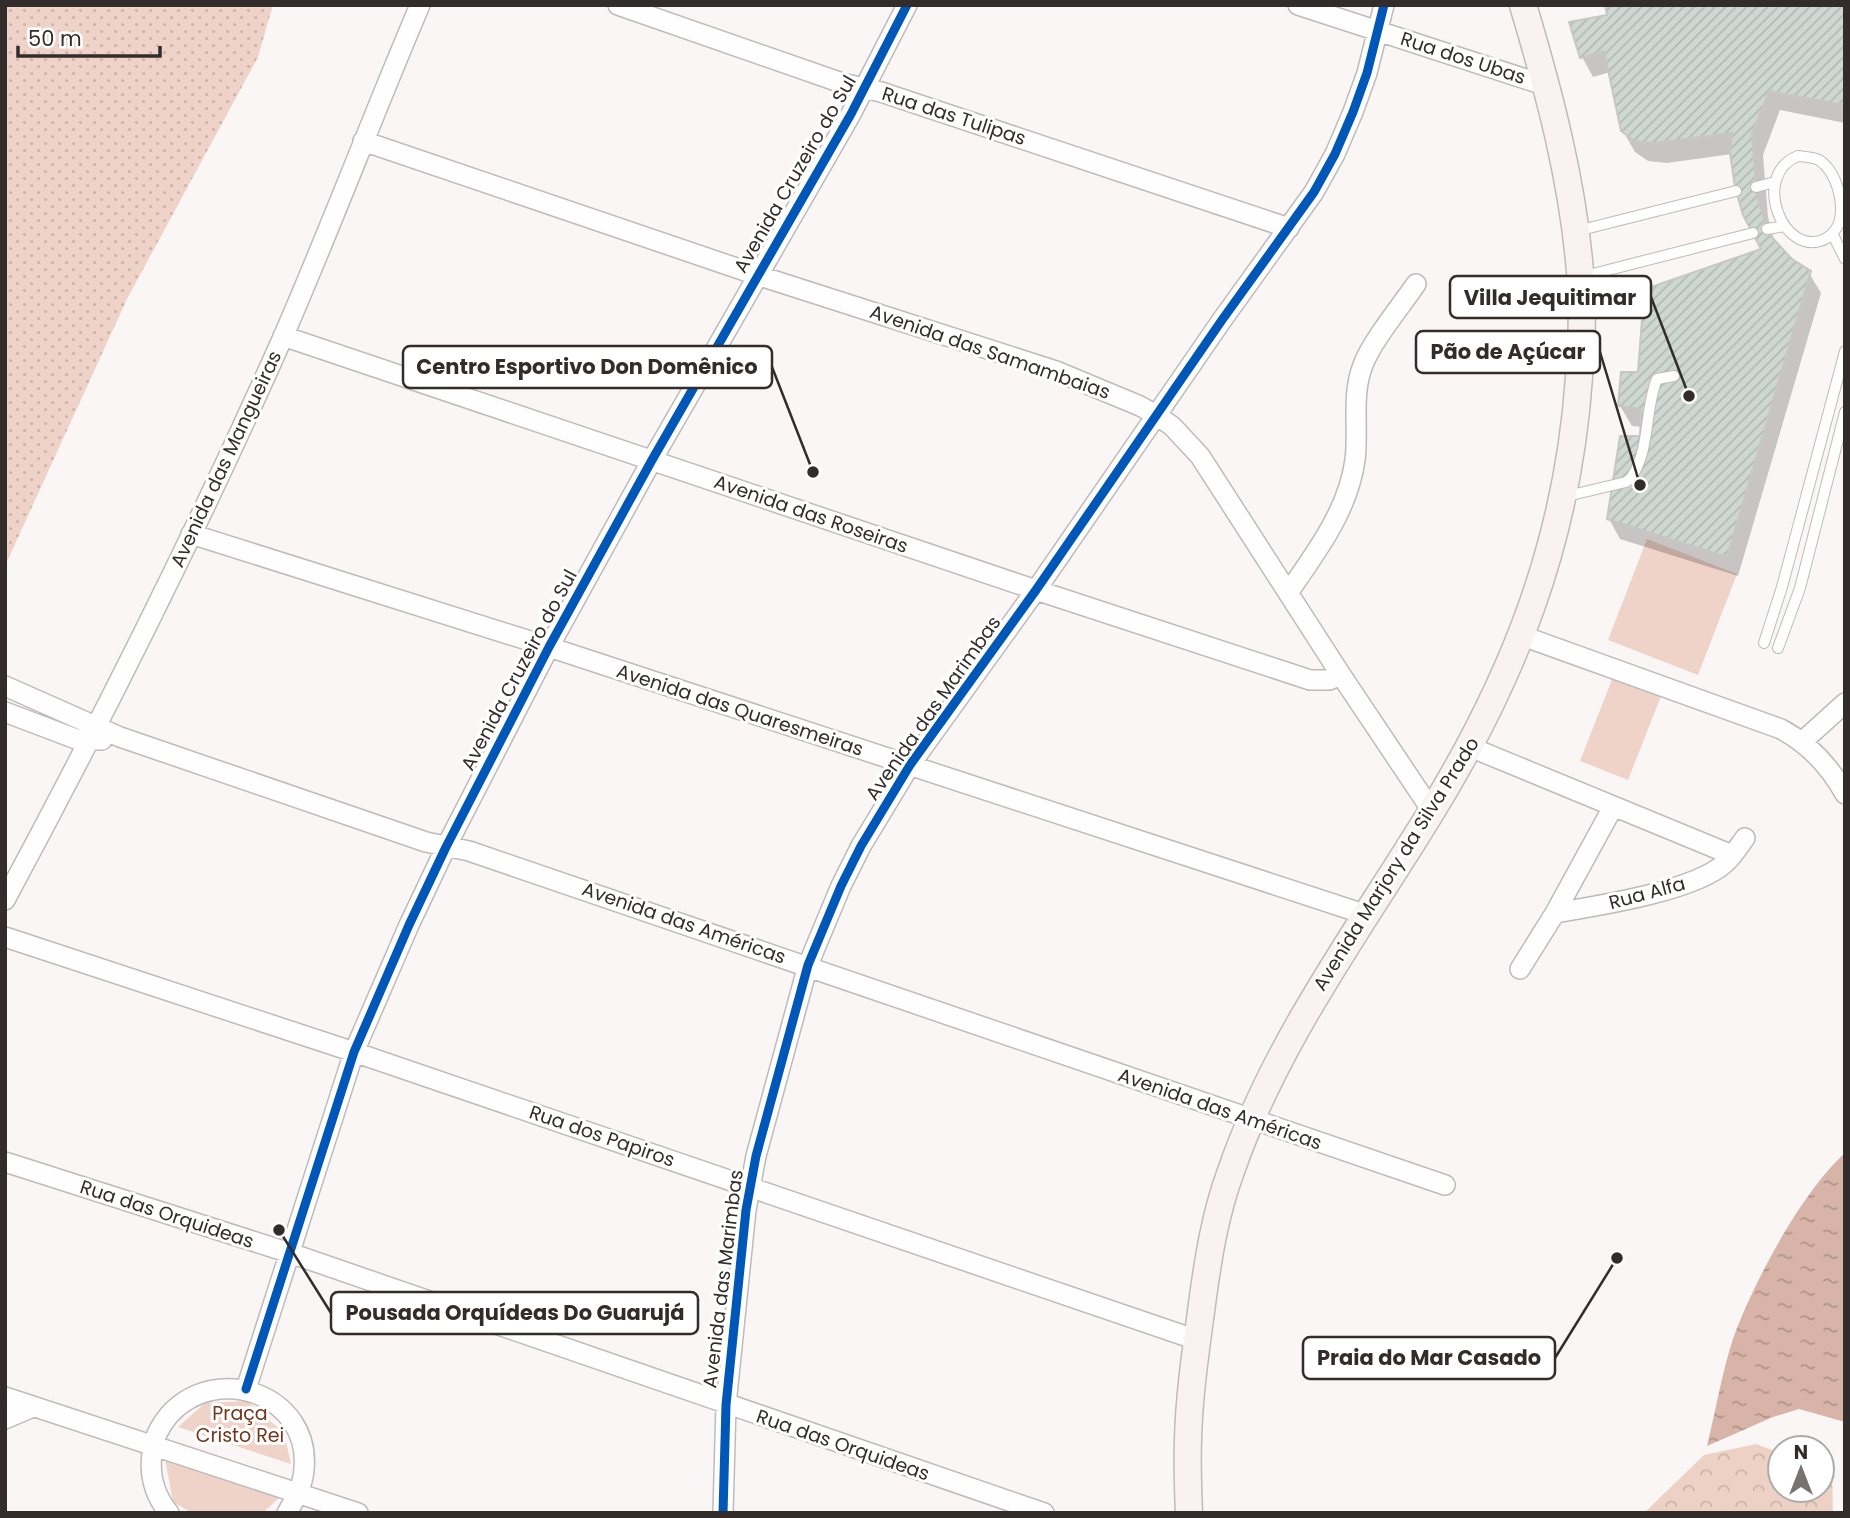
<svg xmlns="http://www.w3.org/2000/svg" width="1850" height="1518" font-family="Poppins,sans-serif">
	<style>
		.grass { fill: url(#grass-dots) }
		.forest { fill: url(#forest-crowns) }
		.park { fill: #efd3c8 }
		.water { fill: url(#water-ripples) }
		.shadow { fill: #0003 }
		.building { fill: url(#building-hatch); stroke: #c6c7c6; stroke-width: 2 }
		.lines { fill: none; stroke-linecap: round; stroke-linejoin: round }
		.service-casing { stroke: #bfbbba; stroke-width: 12 }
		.minor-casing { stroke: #bfbbba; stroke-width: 22 }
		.secondary-casing { stroke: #bfbbba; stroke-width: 29 }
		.service { stroke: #fefefe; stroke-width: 10 }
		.minor { stroke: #fefefe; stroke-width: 19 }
		.secondary { stroke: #f8f3f1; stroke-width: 26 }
		.cycleway-casing { stroke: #fff; stroke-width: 13 }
		.cycleway { stroke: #0057b8; stroke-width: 9 }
		.labels { text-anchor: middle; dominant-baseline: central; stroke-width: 6; stroke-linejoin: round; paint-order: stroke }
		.street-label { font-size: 19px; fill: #322d2b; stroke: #fff }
		.park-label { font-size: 19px; fill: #71351a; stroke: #fff }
		.leader { fill: none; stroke: #322d2b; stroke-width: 2.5 }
		.callout-dot { fill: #322d2b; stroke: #fff; stroke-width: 2.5 }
		.callout { fill: #fff; stroke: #322d2b; stroke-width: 2.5 }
		.callout-label { font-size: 21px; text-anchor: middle; font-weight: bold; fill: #322d2b }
	</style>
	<defs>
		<pattern id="grass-dots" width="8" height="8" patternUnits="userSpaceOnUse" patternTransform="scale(1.75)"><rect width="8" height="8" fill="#efd3c8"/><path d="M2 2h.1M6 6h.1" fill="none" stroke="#cdb5ac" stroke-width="1.8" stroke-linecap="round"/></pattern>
		<pattern id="forest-crowns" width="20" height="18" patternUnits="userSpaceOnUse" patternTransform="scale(1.75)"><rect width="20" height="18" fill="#edd1c5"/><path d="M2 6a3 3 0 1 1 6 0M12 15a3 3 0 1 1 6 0" fill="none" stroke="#ccb4a9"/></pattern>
		<pattern id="water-ripples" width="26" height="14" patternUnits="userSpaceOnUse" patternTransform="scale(1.75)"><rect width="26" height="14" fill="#d7b4a7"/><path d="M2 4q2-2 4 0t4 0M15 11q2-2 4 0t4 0" fill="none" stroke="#af9388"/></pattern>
		<pattern id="building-hatch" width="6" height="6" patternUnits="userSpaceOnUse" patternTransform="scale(1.75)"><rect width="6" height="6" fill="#ced7d2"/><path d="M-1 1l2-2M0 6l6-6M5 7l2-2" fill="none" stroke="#b1b9b4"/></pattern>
	</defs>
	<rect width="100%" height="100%" fill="#faf6f5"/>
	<!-- grass -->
	<path class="grass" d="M5 5H273L258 57 127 299 5 566Z"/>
	<!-- forest -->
	<path class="forest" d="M1756 1444 1780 1453V1490H1822V1469L1832 1473 1833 1513H1644L1704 1455Z"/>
	<!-- park -->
	<path class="park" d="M1647 539 1737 574 1698 675 1608 640Z
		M1615 672 1663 691 1628 780 1580 761Z
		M247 1401 284 1433 291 1464 178 1427 205 1403Z
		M165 1459 281 1496 263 1513H192L173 1502Z"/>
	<!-- water -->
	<path class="water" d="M1845 1153V1422L1799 1409 1773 1417 1707 1446C1716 1410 1722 1371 1734 1336 1755 1280 1801 1193 1845 1153Z"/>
	<!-- shadow -->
	<path class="shadow" d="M1845 5V123L1780 110 1763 155 1768 217 1775 244 1791 260 1809 273 1821 293 1738 576 1620 539 1609 519 1641 437 1642 427 1632 426 1620 406 1639 374 1764 250 1732 154 1667 163 1648 161 1635 152 1623 131 1610 72 1593 77 1582 57 1609 16Z"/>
	<!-- building -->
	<path class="building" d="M1605 5H1845V105L1769 91 1752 134 1757 195 1768 233 1792 259 1811 271 1727 557 1607 519 1620 436H1640L1641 409 1618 406 1621 372H1638L1643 306 1651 287 1761 249 1743 215 1735 187 1730 153 1732 133 1654 143 1635 141 1621 131 1604 51 1580 58 1569 22 1607 15Z"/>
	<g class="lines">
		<!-- service casing -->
		<g class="service-casing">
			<path id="service" d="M1798 156C1805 157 1813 157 1819 160 1837 172 1845 204 1839 223 1836 231 1832 235 1825 239 1783 259 1750 175 1798 156Z
				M1756 187 1775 182
				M1767 229 1785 226
				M1577 231 1736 191
				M1833 235 1845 259
				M1581 277 1753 233
				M1563 497 1626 482 1631 478C1651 448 1644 410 1657 379L1674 376
				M1764 643 1782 587 1845 351
				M1778 648 1800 588 1845 412"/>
		</g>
		<!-- minor casing -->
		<g class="minor-casing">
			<path id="minor" d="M618 5 842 83 881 92 1289 228
				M1298 5 1547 86
				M363 141 757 275 1056 371 1140 406 1156 415 1172 426 1200 456 1341 675 1432 811
				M283 336 1036 590 1310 680H1329L1341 675
				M191 534 549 647 1367 915
				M1288 593C1316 552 1348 511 1355 460 1359 429 1351 395 1363 365 1372 341 1401 306 1416 284
				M1520 635 1781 729C1809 744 1829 765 1845 794
				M5 686 120 737 426 842 469 851 1445 1185
				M5 712 76 739 102 740
				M1803 741 1845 703
				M1470 747 1732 855
				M5 900C104 716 198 528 283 337 331 227 373 115 420 5
				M1555 913C1597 906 1695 891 1725 863 1733 856 1739 846 1745 838
				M5 937 354 1052 1197 1340
				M1520 969 1555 913 1613 807
				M5 1162 290 1253 1044 1513
				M246 1389 354 1052 409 925 446 847 549 647 652 460 851 114 907 5
				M5 1397 358 1513
				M5 1419 33 1407
				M169 1513C155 1496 149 1475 152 1453 153 1439 160 1426 169 1415 218 1361 311 1396 304 1469 303 1486 295 1499 287 1513
				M723 1513 726 1405 746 1210 756 1156 808 965 841 886 861 846 910 765 1036 590 1222 320 1314 192 1335 154 1353 112 1367 73 1384 5"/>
		</g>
		<!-- secondary casing -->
		<g class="secondary-casing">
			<path id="secondary" d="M1189 1513C1188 1489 1187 1464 1188 1440 1189 1395 1196 1349 1202 1304 1208 1259 1215 1214 1231 1171 1276 1041 1359 930 1430 814 1515 676 1568 539 1579 377 1582 342 1583 307 1580 272 1573 182 1549 92 1523 5"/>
		</g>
		<!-- service -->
		<use href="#service" class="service"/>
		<!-- minor -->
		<use href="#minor" class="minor"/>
		<!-- secondary -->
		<use href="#secondary" class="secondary"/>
		<!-- cycleway casing -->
		<g class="cycleway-casing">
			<path id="cycleway" d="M246 1389 354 1052 409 925 446 847 549 647 652 460 851 114 907 5
				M723 1513 726 1405 746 1210 756 1156 808 965 841 886 861 846 910 765 1036 590 1222 320 1314 192 1335 154 1353 112 1367 73 1384 5"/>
		</g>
		<!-- cycleway -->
		<use href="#cycleway" class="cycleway"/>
	</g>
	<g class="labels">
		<!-- street labels -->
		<g class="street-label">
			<text transform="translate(1463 58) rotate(18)">Rua dos Ubas</text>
			<text transform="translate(954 116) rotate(18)">Rua das Tulipas</text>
			<text transform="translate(795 174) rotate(-60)">Avenida Cruzeiro do Sul</text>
			<text transform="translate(990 352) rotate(19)">Avenida das Samambaias</text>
			<text transform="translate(226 459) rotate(-65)">Avenida das Mangueiras</text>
			<text transform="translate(811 514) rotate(19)">Avenida das Roseiras</text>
			<text transform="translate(519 670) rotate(-62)">Avenida Cruzeiro do Sul</text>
			<text transform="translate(933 708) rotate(-55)">Avenida das Marimbas</text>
			<text transform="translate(740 710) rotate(18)">Avenida das Quaresmeiras</text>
			<text transform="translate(1396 864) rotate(-58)">Avenida Marjory da Silva Prado</text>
			<text transform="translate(1647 893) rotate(-15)">Rua Alfa</text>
			<text transform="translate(684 923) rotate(19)">Avenida das Américas</text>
			<text transform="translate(1220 1109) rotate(19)">Avenida das Américas</text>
			<text transform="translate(602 1136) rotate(19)">Rua dos Papiros</text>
			<text transform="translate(167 1214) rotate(18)">Rua das Orquideas</text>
			<text transform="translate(723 1279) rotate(-83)">Avenida das Marimbas</text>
			<text transform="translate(843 1445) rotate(19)">Rua das Orquideas</text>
		</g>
		<!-- park labels -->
		<g class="park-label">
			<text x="240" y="1413">Praça<tspan x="240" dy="22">Cristo Rei</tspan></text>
		</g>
	</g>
	<!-- callouts -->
	<path class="leader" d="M1689 396L1651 297M1640 485L1600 352M813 472L772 367M279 1230L331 1313M1617 1258L1555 1358"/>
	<g class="callout-dot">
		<circle cx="1689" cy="396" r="7"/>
		<circle cx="1640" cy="485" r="7"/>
		<circle cx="813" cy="472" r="7"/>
		<circle cx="279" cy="1230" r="7"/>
		<circle cx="1617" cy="1258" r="7"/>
	</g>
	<g class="callout">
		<rect x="1450" y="276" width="201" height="42" rx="7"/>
		<rect x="1416" y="331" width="184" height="42" rx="7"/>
		<rect x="403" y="346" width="369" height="42" rx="7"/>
		<rect x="331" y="1292" width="367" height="42" rx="7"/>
		<rect x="1303" y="1337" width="252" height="42" rx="7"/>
	</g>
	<g class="callout-label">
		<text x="1550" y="305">Villa Jequitimar</text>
		<text x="1508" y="359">Pão de Açúcar</text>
		<text x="587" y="374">Centro Esportivo Don Domênico</text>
		<text x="515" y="1320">Pousada Orquídeas Do Guarujá</text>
		<text x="1429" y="1365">Praia do Mar Casado</text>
	</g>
	<!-- border -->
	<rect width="1850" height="1518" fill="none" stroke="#322d2b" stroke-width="14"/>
	<!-- north arrow -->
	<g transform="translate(1801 1469)"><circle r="33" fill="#ffffff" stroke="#adabaa" stroke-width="2"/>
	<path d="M0-5L12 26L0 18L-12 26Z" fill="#787372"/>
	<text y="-10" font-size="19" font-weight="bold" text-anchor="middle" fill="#322d2b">N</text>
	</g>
	<!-- scale -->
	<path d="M18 46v10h142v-10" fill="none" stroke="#322d2b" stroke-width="3.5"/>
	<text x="28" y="46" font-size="21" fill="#322d2b" stroke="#ffffff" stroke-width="5" paint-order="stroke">50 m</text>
</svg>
